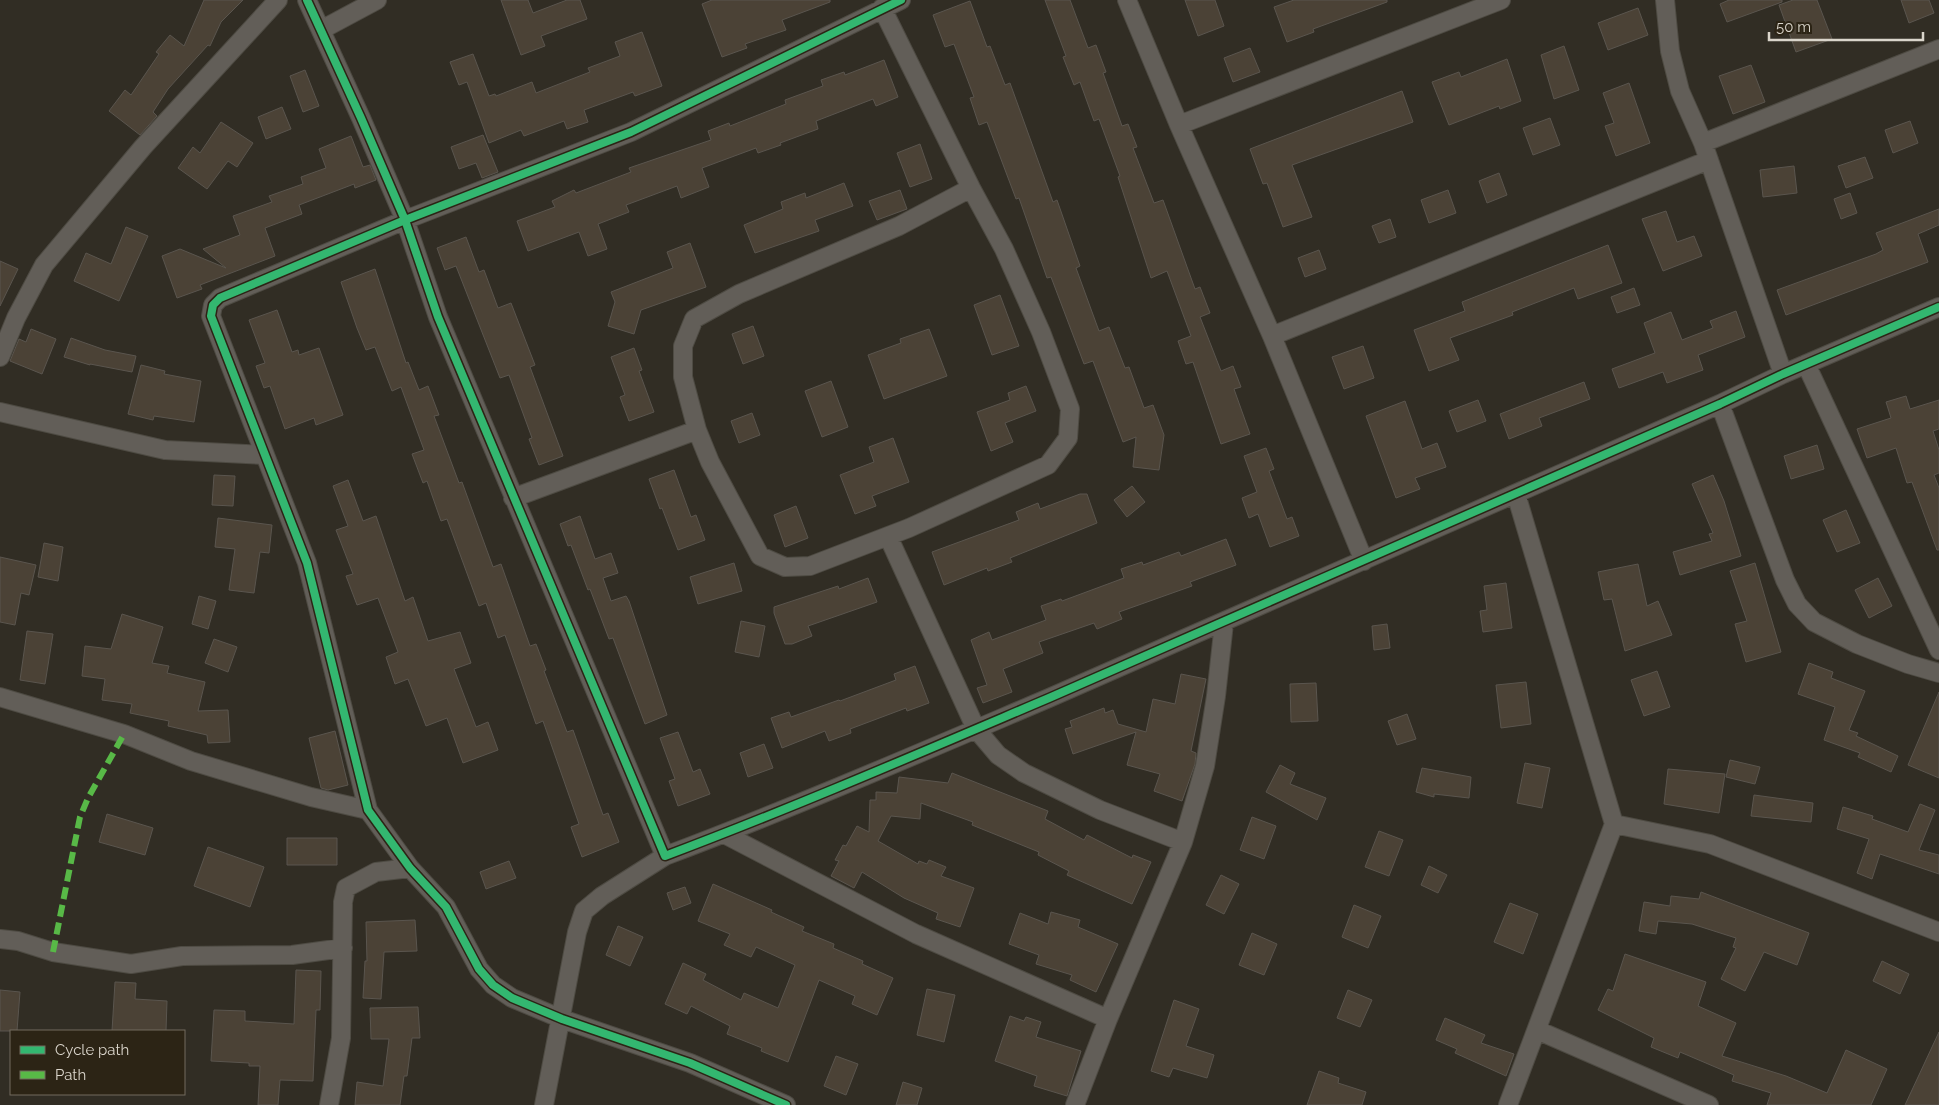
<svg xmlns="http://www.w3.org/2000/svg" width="1939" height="1105" font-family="Raleway,sans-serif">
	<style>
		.building { fill: #4b4236; stroke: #5a554e }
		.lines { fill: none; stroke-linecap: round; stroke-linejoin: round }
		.minor-casing { stroke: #4e4b43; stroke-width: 20 }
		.minor { stroke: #625e58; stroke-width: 18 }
		.quiet { stroke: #58b947; stroke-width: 6; stroke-dasharray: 12 6; stroke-linecap: butt }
		.cycleway-casing { stroke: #2c2415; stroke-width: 11 }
		.cycleway { stroke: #33b770; stroke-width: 8 }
	</style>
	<rect width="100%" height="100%" fill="#312d24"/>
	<!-- building -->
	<path class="building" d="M204 0H243L221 22 210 46 208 45 168 89 153 112 157 116 140 135 109 111 125 90 131 95 159 54 156 52 170 35 184 46Z
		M501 0H528L533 13 567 0H580L587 19 541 36 545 46 521 55Z
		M712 0H830V2L782 20 786 30 745 44 747 48 722 57 702 4Z
		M1045 0H1070L1088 48 1096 45 1106 72 1103 73 1122 126 1128 124 1137 147 1133 148 1154 203 1163 200 1195 289 1200 287 1210 313 1200 317 1221 371 1233 366 1241 387 1234 389 1250 434 1221 444 1193 362 1186 364 1178 341 1191 336 1167 271 1151 278 1118 177 1120 176 1099 119 1094 121 1080 82 1074 85 1063 57 1066 56Z
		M1185 0H1215L1224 26 1198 36Z
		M1294 0H1387V2L1313 29 1314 32 1287 42 1274 7Z
		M1729 0H1782V2L1727 22 1720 4Z
		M1793 0H1817L1832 39 1796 52 1779 5Z
		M1901 0H1929L1934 13 1909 23Z
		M970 1 987 47 990 46 1005 85 1010 83 1053 202 1057 200 1080 266 1076 268 1099 331 1109 327 1125 368 1129 367 1144 408 1153 405 1164 435 1159 470 1133 467 1136 437 1123 442 1093 361 1084 364 1051 277 1047 278 1019 198 1016 199 987 122 979 125 970 98 974 97 954 44 945 47 933 15Z
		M1638 8 1648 35 1608 50 1598 23Z
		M642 32 662 86 635 96 633 92 584 110 588 122 567 129 564 121 524 136 521 130 489 143 467 82 459 85 450 62 473 54 489 96 495 94 496 96 532 82 536 93 590 72 588 68 620 56 615 42Z
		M1564 46 1579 90 1554 99 1541 55Z
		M1250 48 1260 72 1233 82 1224 58Z
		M1507 59 1521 101 1500 109 1499 106 1449 125 1432 82 1459 72 1461 77Z
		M884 60 898 97 876 106 873 99 816 121 818 129 780 143 781 145 758 153 756 148 702 168 709 187 681 198 677 186 626 205 629 212 598 224 607 249 588 256 579 232 528 251 517 221 555 207 552 201 574 190 576 193 631 172 629 168 711 140 708 131 729 123 730 126 786 104 785 100 823 86 821 80 844 72 845 75Z
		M1751 65 1765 102 1733 114 1719 76Z
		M305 70 319 106 303 112 290 76Z
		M1629 83 1650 143 1616 156 1605 126 1614 123 1603 93Z
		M1402 91 1413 122 1292 165 1312 217 1283 227 1267 183 1263 184 1250 149Z
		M282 107 291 129 266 139 258 117Z
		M1550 118 1560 145 1533 155 1523 128Z
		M1910 121 1918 143 1893 153 1885 130Z
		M221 122 253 143 237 167 228 161 207 189 178 168 193 147 200 153Z
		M483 135 498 172 482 178 476 163 459 169 451 147Z
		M351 136 363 167 370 165 376 180 355 188 354 184 299 205 302 214 265 228 275 256 200 285 202 289 177 298 162 256 180 249 226 268 203 249 240 235 233 216 272 202 269 196 303 184 301 177 326 168 319 149Z
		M920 144 932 179 910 187 897 153Z
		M1865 157 1873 178 1846 188 1838 166Z
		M1794 166 1797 193 1763 197 1760 170Z
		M1499 173 1507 195 1487 203 1479 181Z
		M844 183 853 206 815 220 819 231 755 253 744 225 783 209 781 202 805 193 806 198Z
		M900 190 907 209 877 220 869 201Z
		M1448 190 1456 213 1429 223 1421 200Z
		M1850 193 1857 213 1841 219 1834 199Z
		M1939 209V225L1918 234 1928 262 1786 315 1777 290 1876 254 1883 250 1876 233Z
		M1666 211 1677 242 1694 236 1702 256 1663 271 1642 219Z
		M1390 219 1396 237 1379 243 1372 226Z
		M126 227 148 236 119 301 74 281 86 253 111 264Z
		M466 237 479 272 484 270 498 308 511 303 535 365 530 367 563 456 539 465 529 439 532 438 509 375 500 378 456 266 445 270 437 248Z
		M690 243 706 287 641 310 634 334 608 326 615 302 611 292 673 268 667 252Z
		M1608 245 1622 283 1578 299 1574 288 1512 312 1513 315 1450 338 1459 360 1429 371 1414 330 1465 311 1462 302Z
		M1319 250 1326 269 1305 277 1298 258Z
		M0 261 18 269 0 306Z
		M375 269 406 363 408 362 419 390 428 386 439 415 434 416 459 483 462 482 493 567 501 564 530 646 536 644 546 670 544 671 567 732 573 730 603 815 608 813 619 842 582 857 571 827 579 824 543 721 536 724 505 635 498 638 486 603 479 606 447 519 441 521 427 481 423 483 412 454 424 450 401 387 392 391 375 347 366 350 357 328 341 282Z
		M1634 288 1640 305 1617 313 1611 297Z
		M1000 295 1019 346 992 355 974 305Z
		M277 310 292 352 298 350 299 355 319 348 343 415 316 425 314 418 285 429 270 386 264 388 256 366 265 363 249 320Z
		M1736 311 1745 337 1698 355 1703 370 1667 383 1663 372 1619 388 1612 369 1655 353 1644 323 1671 312 1682 340 1713 328 1710 321Z
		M753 326 764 356 743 364 732 334Z
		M31 329 56 339 42 374 10 361 19 339 26 342Z
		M929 329 947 376 884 399 868 355 901 343 900 339Z
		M71 338 105 350 136 356 132 372 90 364V365L64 357Z
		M1363 346 1374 378 1344 389 1332 357Z
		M634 348 642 370 639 371 654 412 629 421 620 397 625 395 611 357Z
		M141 365 165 371 164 374 201 381 194 422 154 416 153 420 128 414Z
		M831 381 848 427 822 437 805 391Z
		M1584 382 1590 399 1539 418 1542 426 1509 439 1500 414Z
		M1026 386 1036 411 1005 423 1013 442 991 451 977 412 1010 400 1008 393Z
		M1906 396 1910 409 1939 400V429L1933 431 1939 450V473L1934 475 1939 488V550H1937L1912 482 1907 483 1896 448 1867 458 1857 429 1891 418 1886 402Z
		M1478 400 1486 421 1457 432 1449 411Z
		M1405 401 1422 449 1437 443 1446 467 1415 478 1420 489 1396 498 1366 416Z
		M752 413 760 435 739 443 731 421Z
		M893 438 909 482 872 496 876 506 855 514 840 475 874 462 869 447Z
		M1817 445 1824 469 1791 479 1784 456Z
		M1266 448 1274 469 1269 471 1287 519 1292 517 1299 536 1270 547 1258 514 1249 518 1242 498 1257 492 1244 456Z
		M674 470 691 517 696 515 705 540 678 550 662 508 660 509 649 479Z
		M214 475 235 476 233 506 212 505Z
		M1713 475 1724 501 1741 556 1680 575 1673 552 1712 541 1709 534 1713 533 1692 484Z
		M348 480 363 521 376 516 405 601 413 597 428 641 460 632 471 663 454 669 476 727 488 722 498 750 463 763 447 718 426 726 408 679 395 684 386 657 398 652 378 598 357 605 346 576 353 574 336 530 348 526 333 486Z
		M1132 486 1145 502 1127 517 1114 500Z
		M1080 494H1087L1097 523 1010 558 1012 562 988 571 987 568 944 585 932 552 1019 520 1016 512 1038 503 1040 509Z
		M796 506 808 538 785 547 774 515Z
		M1846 510 1860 543 1837 552 1823 520Z
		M580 516 595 559 611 553 618 573 603 578 611 601 626 596 629 601 667 715 645 724 613 638 609 639 590 589 588 590 571 545 568 546 560 524Z
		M218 518 272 525 269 553 260 552 254 593 229 590 235 549 215 547Z
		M1226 539 1236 565 1190 582 1192 586 1119 612 1122 619 1097 629 1094 623 1039 642 1043 653 1003 669 1012 692 983 703 977 688 987 685 971 640 989 632 992 640 1046 620 1041 606 1061 599 1062 601 1124 578 1121 569 1142 562 1143 565 1179 552 1181 556Z
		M44 543 63 547 58 581 38 577Z
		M0 557 36 565 29 595 21 593 15 625 0 622Z
		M734 563 742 591 698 604 690 577Z
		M1755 563 1781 652 1746 662 1735 624 1747 621 1730 571Z
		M1638 564 1647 606 1658 601 1672 635 1625 651 1612 599 1604 600 1598 572Z
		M868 578 877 602 808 626 812 636 792 644H785L774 613V607L838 586 839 589Z
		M1878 578 1892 606 1869 618 1855 590Z
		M1506 583 1512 628 1483 632 1480 611 1487 610 1484 586Z
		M199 596 216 601 208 629 192 624Z
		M122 614 163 627 152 663 169 666 167 673 205 682 198 711 228 710 230 742 208 743 207 735 168 726 169 721 130 713 132 704 102 700 105 679 82 676 85 646 111 649Z
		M741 621 765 626 759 657 735 652Z
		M1387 624 1390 648 1374 650 1372 626Z
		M27 631 53 634 45 684 20 680Z
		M214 639 237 647 228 672 205 663Z
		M1809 663 1833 672 1831 678 1865 691 1849 730 1858 733 1856 736 1898 756 1891 772 1858 757 1860 753 1824 740 1835 707 1798 694Z
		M915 666 929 703 907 711 906 708 850 729 851 733 829 741 825 731 782 748 771 718 789 712 791 717 839 700 840 701 896 680 894 674Z
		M1657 671 1670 707 1644 716 1631 680Z
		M1181 674 1206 679 1191 751 1196 753 1195 764 1182 801 1154 791 1160 774 1127 765 1136 732 1073 754 1065 729 1072 727 1070 721 1104 708 1105 713 1113 710 1118 724 1146 732 1153 699 1175 704Z
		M1526 682 1531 724 1501 728 1496 685Z
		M1316 683 1318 721 1291 722 1290 684Z
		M1939 692V778L1908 765Z
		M1407 714 1416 739 1397 745 1388 721Z
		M335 731 348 785 328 790 321 788 309 738Z
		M678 732 693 772 700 769 710 794 678 806 669 781 675 779 660 738Z
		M764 744 773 768 748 777 740 753Z
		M1730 760 1760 767 1755 784 1726 777Z
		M1525 763 1550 768 1542 808 1517 803Z
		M1280 765 1295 773 1290 784 1326 798 1317 820 1266 792Z
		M1422 768 1471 777 1469 798 1434 794V797L1416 792Z
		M1668 769 1725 774 1719 813 1664 804Z
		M952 773 1048 811 1045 819 1084 840 1087 835 1132 858 1133 855 1151 862 1132 904 1067 875 1069 871 1038 855 1039 852 972 825 973 822 921 803 920 819 891 816 878 841 918 864 919 861 927 864 929 860 946 867 941 876 974 888 960 927 936 919 938 913 904 898 862 872 854 888 831 876 839 861 835 860 843 845 846 846 857 826 869 832 870 800H876V792L897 793 899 777 948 783Z
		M1754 795 1813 803 1811 822 1751 816Z
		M1920 804 1935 810 1919 850 1939 855V874L1880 854 1872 879 1857 873 1869 839 1837 829 1843 807 1873 816 1872 819 1908 832Z
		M107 814 153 828 145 855 99 842Z
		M1252 817 1276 826 1264 859 1240 850Z
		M1379 831 1403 840 1389 876 1365 867Z
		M287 838H337V865H287Z
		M208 847 264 867 250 907 194 886Z
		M509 861 516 878 486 889 480 872Z
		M1429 866 1447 875 1438 893 1421 885Z
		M1221 875 1239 884 1224 914 1206 905Z
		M713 884 772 910 771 912 804 927 802 931 834 944 833 948 863 961 862 964 893 978 877 1015 852 1004 855 996 819 980 788 1062 761 1051 762 1048 727 1034 730 1026 691 1006 687 1014 665 1004 683 963 706 974 703 980 741 1000 744 993 778 1008 795 965 756 947 751 957 724 945 730 934 698 921Z
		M685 887 691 903 673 910 667 893Z
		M1701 892 1809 933 1797 965 1764 952 1745 991 1721 979 1736 948 1733 947 1736 938 1692 924 1658 921 1656 934 1639 931 1644 902 1670 906 1671 896 1699 899Z
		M1510 903 1538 914 1523 954 1494 942Z
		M1354 905 1381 916 1368 948 1342 937Z
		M1051 912 1080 920 1078 927 1118 944 1096 992 1070 980 1072 975 1036 964 1039 955 1009 944 1020 913 1048 924Z
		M415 920 417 951 384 952 381 999 363 998 365 961H367L366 922Z
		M618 926 643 937 630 966 606 955Z
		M1252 933 1277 944 1264 975 1239 965Z
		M1625 954 1706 982 1698 1006 1736 1023 1722 1056 1786 1076 1827 1093 1846 1050 1887 1069 1871 1105H1767L1771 1093 1732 1081 1734 1075 1680 1052 1678 1058 1651 1047 1654 1038 1598 1010 1608 989 1613 991Z
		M1882 961 1909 974 1900 994 1873 981Z
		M296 970 321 971 320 1010H316L313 1081 280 1080 278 1105H258L260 1066H249V1063L211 1061 214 1010 245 1011V1021L294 1024Z
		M115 982 136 983 135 999 167 1001 166 1031H112Z
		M927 989 955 995 944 1042 917 1035Z
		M0 990 20 992 17 1031H0Z
		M1348 990 1372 1000 1360 1027 1337 1018Z
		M1174 1000 1199 1009 1186 1046 1214 1055 1207 1078 1173 1068 1169 1077 1151 1071Z
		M418 1007 420 1038H412L407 1076H404L400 1105H355L357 1082 383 1086 389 1039H371L370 1008Z
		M1010 1016 1024 1021 1026 1017 1041 1022 1036 1037 1081 1051 1067 1096 1034 1086 1037 1076 995 1061Z
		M1445 1018 1485 1035 1481 1043 1514 1054 1506 1076 1455 1053 1457 1049 1436 1040Z
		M1939 1032V1105H1905Z
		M836 1056 858 1064 846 1095 824 1086Z
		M1319 1071 1339 1078 1338 1083 1366 1092 1362 1105H1307Z
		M903 1082 922 1088 917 1105H896Z"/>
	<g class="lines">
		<!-- minor casing -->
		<g class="minor-casing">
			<path id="minor" d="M307 0 361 118 405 220 438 317 665 856C795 807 922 752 1049 698 1273 602 1496 503 1720 404L1783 374 1939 307
				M1127 0 1179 125 1272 336 1364 561
				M1665 0 1670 51 1680 91 1703 143 1783 374
				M882 8 971 188 1004 249 1041 332 1070 409 1068 438 1048 465 909 528 810 566 785 567 760 556 710 462 697 430 683 377V346L694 319 739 294 899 226 971 188
				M321 30 377 0
				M1179 125 1501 0
				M1703 143 1939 49
				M1272 336 1709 160
				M0 357 16 318 44 265 143 147 278 0
				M1806 364 1939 650
				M1720 404 1785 580 1797 604 1814 622 1857 644 1908 664 1939 673
				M0 412 165 450 264 455
				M513 498 697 430
				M888 536 976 729 998 755 1024 773 1100 810 1183 842
				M0 697 124 734 191 761 311 797 368 810
				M1614 824 1710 844 1939 932
				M724 834 916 934 1108 1019
				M0 939 18 941 53 952 131 964 182 956 292 955 343 948
				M1537 1030 1709 1105
				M329 1105 341 1038 343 902 346 888 376 872 410 868
				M544 1105 577 932 584 911 602 896 665 856
				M786 1105 690 1063 562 1019 512 998 493 985 479 969 446 907 410 868 368 810 307 563 211 316 213 305 220 298 405 220 631 132 901 0
				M1075 1105 1108 1019 1183 842 1205 766 1216 696 1224 623
				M1508 1105 1614 824 1516 494"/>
		</g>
		<!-- minor -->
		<use href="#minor" class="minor"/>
		<!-- quiet -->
		<path class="quiet" d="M53 952 80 817 88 798 124 734"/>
		<!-- cycleway casing -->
		<g class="cycleway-casing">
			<path id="cycleway" d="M307 0 361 118 405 220 438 317 665 856C795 807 922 752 1049 698 1273 602 1496 503 1720 404L1783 374 1939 307
				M786 1105 690 1063 562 1019 512 998 493 985 479 969 446 907 410 868 368 810 307 563 211 316 213 305 220 298 405 220 631 132 901 0"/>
		</g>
		<!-- cycleway -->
		<use href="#cycleway" class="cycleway"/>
	</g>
	<!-- legend -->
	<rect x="10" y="1030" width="175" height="65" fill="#2c2415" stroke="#726b5e"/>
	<rect x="20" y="1046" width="25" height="8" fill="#33b770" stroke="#726b5e"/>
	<text x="55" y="1055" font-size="15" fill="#dad5cb">Cycle path</text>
	<rect x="20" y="1071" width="25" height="8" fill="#58b947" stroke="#726b5e"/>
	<text x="55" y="1080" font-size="15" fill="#dad5cb">Path</text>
	<!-- scale -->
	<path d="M1769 32v8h154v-8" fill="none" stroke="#dad5cb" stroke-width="2.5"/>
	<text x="1776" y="32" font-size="15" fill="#dad5cb" stroke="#2c2415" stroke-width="4" paint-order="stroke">50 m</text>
</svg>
